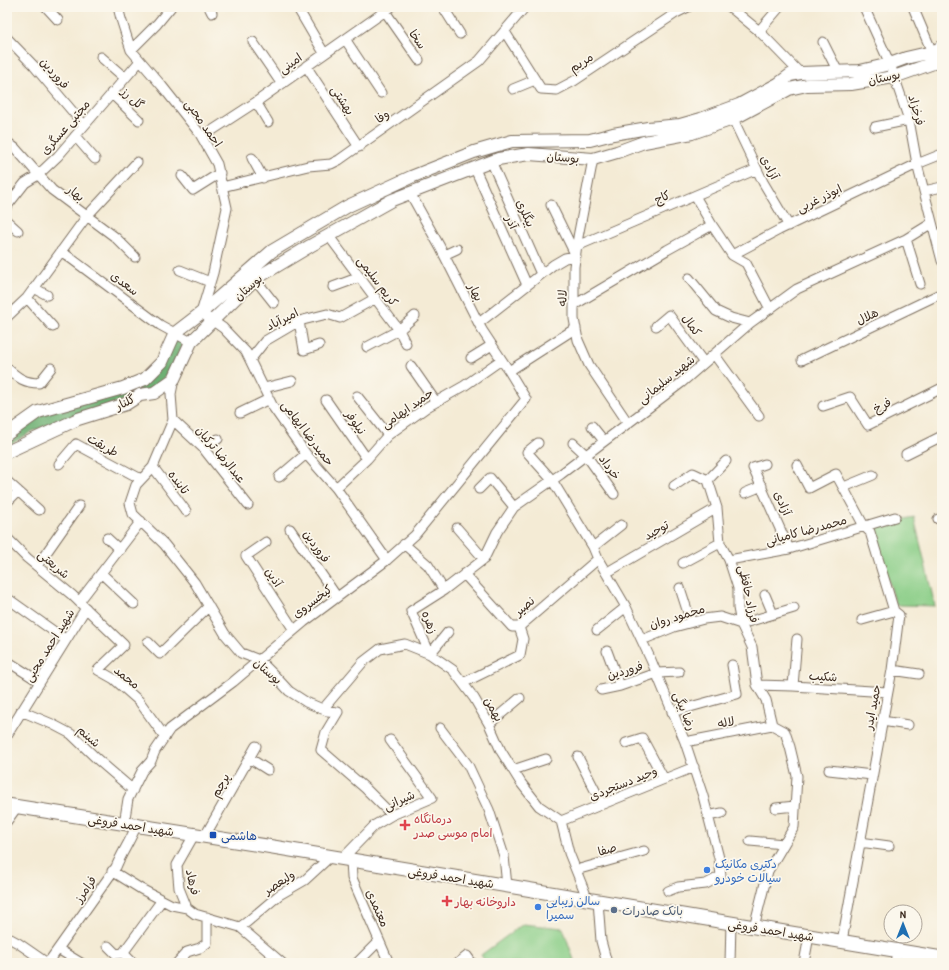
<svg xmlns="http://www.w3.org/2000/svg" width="949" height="970" font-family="'Patrick Hand','Playpen Sans Arabic',sans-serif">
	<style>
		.green { fill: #89cd86; stroke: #627c52 }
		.forest { fill: #6eb073; stroke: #546d48 }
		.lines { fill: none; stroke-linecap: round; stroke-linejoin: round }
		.minor-casing { stroke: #7c6e5e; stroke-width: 11 }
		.tertiary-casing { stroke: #7c6e5e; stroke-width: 14 }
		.secondary-casing { stroke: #7c6e5e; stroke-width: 15 }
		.minor { stroke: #fff; stroke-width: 9 }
		.tertiary { stroke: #fff; stroke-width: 12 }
		.secondary { stroke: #fff; stroke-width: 13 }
		.health-dot { fill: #e0444e; stroke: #fbf7ec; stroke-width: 1.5 }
		.transit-dot { fill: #1a4fb4; stroke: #fbf7ec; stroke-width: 1.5 }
		.shop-dot { fill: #3f7fe0; stroke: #fbf7ec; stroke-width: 1.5 }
		.service-dot { fill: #5c6f8a; stroke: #fbf7ec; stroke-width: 1.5 }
		.labels { text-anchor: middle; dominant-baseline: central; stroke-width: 3.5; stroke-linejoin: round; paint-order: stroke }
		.street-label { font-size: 12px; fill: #3b2a1e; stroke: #fbf7ec }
		.health-label { font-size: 12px; fill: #be3a42; stroke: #fbf7ec; text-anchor: start }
		.transit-label { font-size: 12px; fill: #164399; stroke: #fbf7ec; text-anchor: start }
		.shop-label { font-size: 12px; fill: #366cbe; stroke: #fbf7ec; text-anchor: start }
		.service-label { font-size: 12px; fill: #4e5e75; stroke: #fbf7ec; text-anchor: start }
	</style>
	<rect width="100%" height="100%" fill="#fbf7ec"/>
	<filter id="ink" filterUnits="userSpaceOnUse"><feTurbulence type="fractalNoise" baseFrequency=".025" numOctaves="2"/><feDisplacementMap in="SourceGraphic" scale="8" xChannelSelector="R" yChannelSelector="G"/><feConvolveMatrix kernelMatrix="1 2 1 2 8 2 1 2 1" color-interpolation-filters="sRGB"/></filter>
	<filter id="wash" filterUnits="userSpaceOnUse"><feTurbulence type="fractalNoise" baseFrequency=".012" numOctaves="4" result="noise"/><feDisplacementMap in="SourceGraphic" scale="16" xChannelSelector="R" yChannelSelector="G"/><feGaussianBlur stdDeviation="0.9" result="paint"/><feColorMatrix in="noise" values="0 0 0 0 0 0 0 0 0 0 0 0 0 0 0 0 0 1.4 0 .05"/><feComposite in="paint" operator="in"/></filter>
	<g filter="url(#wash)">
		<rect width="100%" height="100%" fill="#f4ebd5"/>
		<!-- green -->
		<path class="green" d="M914 517 935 606 896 605 872 526Z
			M523 924 563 928 575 963H486L481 955Z"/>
		<!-- forest -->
		<path class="forest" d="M175 339 184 343 170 371 158 386 99 409 55 422 31 432 7 447V436L39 415 147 382Z"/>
	</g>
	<g filter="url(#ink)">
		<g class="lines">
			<!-- minor casing -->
			<g class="minor-casing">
				<path id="minor" d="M46 7 58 20
					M118 7 121 19 131 50 162 86 200 134 217 164 227 208 213 273 201 313 213 321 223 328 246 352 273 407 306 454 336 488 387 560
					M209 7 212 13
					M297 7 324 53
					M382 7 419 60
					M443 7 460 34
					M730 7 759 31 800 73
					M864 7 890 64 909 120 917 164 942 261
					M913 7 932 52
					M759 31 778 9
					M505 32 541 89 557 90 574 81 676 13 688 7
					M7 38 34 66 84 125
					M345 39 381 93
					M253 42 281 83
					M823 42 838 72
					M131 50 157 24 171 7
					M101 57 125 78
					M306 66 359 147
					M513 89 535 80
					M111 93 139 120
					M256 102 268 122
					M733 119 763 182 789 226
					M875 127 909 120
					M75 136 95 159
					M202 137 256 102 391 7
					M7 142 15 148 52 190 115 237 135 257
					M252 158 263 178
					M593 159 578 237 574 267V319L578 340 589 365 628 423
					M491 161 541 274
					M475 169 527 285
					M182 176 193 190 220 173
					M222 187 308 166 331 164 339 160 479 61 525 7
					M924 191 942 187
					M695 196 712 225 732 255 746 263 770 309
					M7 206 25 183 38 175 58 156 140 61
					M7 221 18 231
					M328 235 399 330 406 344
					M906 239 920 284
					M577 246 757 169
					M61 251 160 325 191 342
					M444 255 457 249
					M732 255 779 230 917 164 942 154
					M180 270 210 282
					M689 278 716 311 731 318 750 323
					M255 279 274 303
					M333 287 360 277
					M34 288 47 295
					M27 298 53 327
					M574 305 667 250 712 225
					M7 317 27 298 87 216 137 162
					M299 321 304 350 319 345
					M479 323 553 265 565 258 576 256 551 205
					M656 326 669 315 704 363
					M367 347 399 330 415 316
					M714 354 759 416
					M471 358 492 345
					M250 360 265 341 299 321 327 314 340 318 376 298
					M802 360 942 293
					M411 366 436 402
					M7 368C18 378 25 383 39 383L51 368
					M509 371 576 328
					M174 379 171 394 173 420 153 467 136 485 130 503 133 514 164 544 195 583 225 634 241 653 259 660 276 677 289 691 306 702 327 711 338 712 326 732 321 750 365 788 392 815
					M264 388 292 381
					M357 396 388 435
					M326 400 367 459
					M823 406 850 397 868 425 942 388
					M240 413 269 399
					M173 420 203 448 248 505
					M592 426 604 441
					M538 443 527 452 552 480 593 547 598 559 626 607 651 660 685 742 703 796 719 858 721 876 706 884 678 887 668 891
					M573 443 586 455 614 494
					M203 448 218 439
					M906 454 942 436
					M59 464 76 444 141 479
					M765 464 753 468 789 549
					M797 465 809 488 836 474 864 526 870 532 894 611 899 615 892 670 842 941
					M153 467 186 511
					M279 477 306 454
					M708 480 726 461
					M8 482 39 510
					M674 486 693 473 708 480 717 508 720 543 729 560 738 588V608L741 624 752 647 757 685 766 700 772 725 785 732 790 747 797 776 794 827 768 871 754 927
					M844 487 873 475
					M336 488 367 459 388 435 427 407 464 386 501 360
					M479 489 490 478 514 507
					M745 493 762 486
					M7 502 18 491
					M938 519 942 518
					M457 528 484 559
					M290 529 337 597
					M7 538 27 558 72 595 124 645 98 670 114 679 139 701 165 737
					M107 538 120 550
					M266 542 246 556 294 630
					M404 544 428 565 444 590
					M593 547 621 525
					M729 560 789 549 895 517
					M683 563 720 543
					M37 566 79 506
					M101 573 134 604
					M606 573 717 508
					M464 574 512 627H519
					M680 588 691 622
					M765 595 773 614
					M7 598 66 640
					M79 602 141 521
					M862 620 894 611
					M597 630 626 607
					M448 632 430 654 411 611 444 590 484 559 497 532 514 507 561 474 681 383 750 323 797 289 906 239 932 223
					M642 640 674 627 704 619 720 617 741 624 794 608
					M148 642 160 654 209 606
					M607 651 620 686
					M7 661 40 682
					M892 670 919 674
					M463 683 520 655 523 639 519 627 598 559
					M757 685 793 686 887 692
					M793 686 797 639
					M601 690 620 686 657 673 679 672
					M323 709 363 662 380 649 405 644 430 654 453 670 474 698 489 724 501 751 521 783 539 806 561 821 569 853 588 900
					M21 711 52 724 71 734 97 759 133 790
					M672 712 737 694 732 665
					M882 721 908 725
					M489 724 520 698
					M440 728 468 765 489 810 504 856 507 886
					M7 735 86 608
					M685 742 772 725
					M626 743 642 738 664 779
					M578 757 602 804
					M249 758 268 770
					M513 770 546 759
					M829 770 872 775
					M776 808 795 806
					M708 816 722 813
					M7 821 17 807
					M561 821 694 767
					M124 824 128 799 142 771 151 761 155 751 170 729 233 682 304 622 387 560 415 535 526 399 509 371 482 330 440 247 410 193
					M194 835 177 865 179 888 187 908 195 914 240 927 282 963
					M205 836 256 746
					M750 841 784 844
					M860 842 889 846
					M342 859 375 825 392 815 432 798 390 740
					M351 860 352 878 389 963
					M576 870 644 851
					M112 871 141 889 172 905 187 908
					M598 901 601 941 607 963
					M240 927 247 922 279 895 305 880 330 857
					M7 937 18 943 47 963
					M108 946 116 954 123 953 133 963
					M58 949 81 963
					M123 953 162 900
					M48 963 116 867C122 852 131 840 136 826
					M177 963 187 952 200 948 207 943V917
					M357 963 379 941
					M458 963 467 956 472 963
					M730 963 731 923
					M804 963 809 936
					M895 963 897 951"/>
			</g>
			<!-- tertiary casing -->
			<g class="tertiary-casing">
				<path id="tertiary" d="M7 434 38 412 123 388 145 379 162 362 175 333 201 313 272 251 348 206 411 177 474 152 512 141 590 140 613 134 648 128 680 125 701 119 739 105 778 84 790 75 800 73 860 71 890 64 906 58 932 52 942 47
					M7 452 78 419 126 404 140 395 154 393 174 379 191 342 255 279 310 246 392 200 498 159 529 154 593 159 617 152 644 142 692 133 733 119 789 89 807 85 851 84 894 77 942 60"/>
			</g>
			<!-- secondary casing -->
			<g class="secondary-casing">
				<path id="secondary" d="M7 805 273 847 942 958"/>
			</g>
			<!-- minor -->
			<use href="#minor" class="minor"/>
			<!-- tertiary -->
			<use href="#tertiary" class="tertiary"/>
			<!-- secondary -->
			<use href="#secondary" class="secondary"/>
		</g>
	</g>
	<!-- markers -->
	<g class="health-dot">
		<path d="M403 819h4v4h4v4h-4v4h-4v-4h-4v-4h4z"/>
		<path d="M445 895h4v4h4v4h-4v4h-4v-4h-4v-4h4z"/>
	</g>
	<rect class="transit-dot" x="209" y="831" width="8" height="8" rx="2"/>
	<g class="shop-dot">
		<circle cx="707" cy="870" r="4"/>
		<circle cx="538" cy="907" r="4"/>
	</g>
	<circle class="service-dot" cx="614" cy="910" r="4"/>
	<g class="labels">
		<!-- street labels -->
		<g class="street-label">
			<text transform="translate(418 39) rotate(55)">سخا</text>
			<text transform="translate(581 62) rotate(-33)">مریم</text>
			<text transform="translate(290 63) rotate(-35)">امینی</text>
			<text transform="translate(55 73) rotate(49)">فروردین</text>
			<text transform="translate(884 77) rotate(-12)">بوستان</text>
			<text transform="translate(133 98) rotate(43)">گل رز</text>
			<text transform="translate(343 100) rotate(57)">بهشتی</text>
			<text transform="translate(917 110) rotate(74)">فرخزاد</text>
			<text transform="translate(382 116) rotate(-36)">وفا</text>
			<text transform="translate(204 123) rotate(55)">احمد محبی</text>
			<text transform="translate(65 127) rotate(-49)">مجتبی عسگری</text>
			<text transform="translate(563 157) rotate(4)">بوستان</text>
			<text transform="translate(770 167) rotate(62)">آزادی</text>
			<text transform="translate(76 193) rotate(37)">بهار</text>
			<text transform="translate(662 197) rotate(-23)">کاج</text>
			<text transform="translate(819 198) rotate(-26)">ابوذر غربی</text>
			<text transform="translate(526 213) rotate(66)">بیگلری</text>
			<text transform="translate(512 222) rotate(66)">آذر</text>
			<text transform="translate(378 281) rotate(53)">کریم سلیمی</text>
			<text transform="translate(125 283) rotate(37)">سعدی</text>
			<text transform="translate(248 287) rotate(-41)">بوستان</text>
			<text transform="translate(476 292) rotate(63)">بهار</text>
			<text transform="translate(562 298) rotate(-89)">لاله</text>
			<text transform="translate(867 316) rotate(-26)">هلال</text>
			<text transform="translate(282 319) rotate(-27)">امیرآباد</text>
			<text transform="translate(692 325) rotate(54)">کمال</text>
			<text transform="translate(666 379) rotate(-39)">شهید سلیمانی</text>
			<text transform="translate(125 402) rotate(-26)">گلنار</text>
			<text transform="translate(882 405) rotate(-27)">فرخ</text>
			<text transform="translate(407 408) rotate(-35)">حمید ایهامی</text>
			<text transform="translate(356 422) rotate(55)">نیلوفر</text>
			<text transform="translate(308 433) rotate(53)">حمیدرضا ایهامی</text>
			<text transform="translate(103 445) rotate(29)">طریقت</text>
			<text transform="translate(221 454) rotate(50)">عبدالرضا ترکیان</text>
			<text transform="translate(610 467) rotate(54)">خرداد</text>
			<text transform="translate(179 482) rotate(53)">تابنده</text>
			<text transform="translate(783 503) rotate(66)">آزادی</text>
			<text transform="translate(656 530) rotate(-30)">توحید</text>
			<text transform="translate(806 530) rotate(-15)">محمدرضا کامیانی</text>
			<text transform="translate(317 546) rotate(55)">فروردین</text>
			<text transform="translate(54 564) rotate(40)">شریعتی</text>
			<text transform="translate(274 577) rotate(57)">آذین</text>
			<text transform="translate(749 594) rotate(78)">فرزاد حافظی</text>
			<text transform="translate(312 601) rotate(-37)">کیخسروی</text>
			<text transform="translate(524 606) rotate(-41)">نصیر</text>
			<text transform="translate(677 616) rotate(-17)">محمود روان</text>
			<text transform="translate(430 622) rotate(69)">زهره</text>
			<text transform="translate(49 645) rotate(-58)">شهید احمد محبی</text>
			<text transform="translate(625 670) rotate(-16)">فروردین</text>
			<text transform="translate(268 671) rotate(41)">بوستان</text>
			<text transform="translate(823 676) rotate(4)">شکیب</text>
			<text transform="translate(127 677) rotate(39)">محمد</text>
			<text transform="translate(872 707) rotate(-79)">حمید ایدر</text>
			<text transform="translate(494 709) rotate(61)">بهمن</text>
			<text transform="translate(685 711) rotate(68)">رضا بیگی</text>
			<text transform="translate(726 722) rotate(-11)">لاله</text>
			<text transform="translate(89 736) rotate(42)">شبنم</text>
			<text transform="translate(623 783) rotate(-22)">وحید دستجردی</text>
			<text transform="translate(220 785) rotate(-61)">پرچم</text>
			<text transform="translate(399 800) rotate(-24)">شیرانی</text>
			<text transform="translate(131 825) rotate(9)">شهید احمد فروغی</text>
			<text transform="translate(607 849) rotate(-16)">صفا</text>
			<text transform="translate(451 877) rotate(9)">شهید احمد فروغی</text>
			<text transform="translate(193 882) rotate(77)">فرهاد</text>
			<text transform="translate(279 882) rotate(-33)">ولیعصر</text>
			<text transform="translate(85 889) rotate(-55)">فرامرز</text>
			<text transform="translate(378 908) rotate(66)">معتمدی</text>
			<text transform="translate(771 930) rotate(9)">شهید احمد فروغی</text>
		</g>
		<!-- health labels -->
		<g class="health-label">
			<text x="414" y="818">درمانگاه<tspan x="414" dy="14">امام موسی صدر</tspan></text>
			<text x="455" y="901">داروخانه بهار</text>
		</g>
		<!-- transit labels -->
		<g class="transit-label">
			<text x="221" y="835">هاشمی</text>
		</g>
		<!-- shop labels -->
		<g class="shop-label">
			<text x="715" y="863">دکتری مکانیک<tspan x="715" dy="14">سیالات خودرو</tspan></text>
			<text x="546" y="900">سالن زیبایی<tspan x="546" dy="14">سمیرا</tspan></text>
		</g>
		<!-- service labels -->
		<g class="service-label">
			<text x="622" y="910">بانک صادرات</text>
		</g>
	</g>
	<!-- margin -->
	<rect width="949" height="970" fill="none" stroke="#fbf7ec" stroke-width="24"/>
	<!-- north arrow -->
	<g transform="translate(903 924)"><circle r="19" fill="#fbf7ec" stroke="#aea59a"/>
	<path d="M0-3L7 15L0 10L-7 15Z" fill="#1f6fb2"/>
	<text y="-6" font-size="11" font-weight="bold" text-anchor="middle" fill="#3b2a1e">N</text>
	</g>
</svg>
